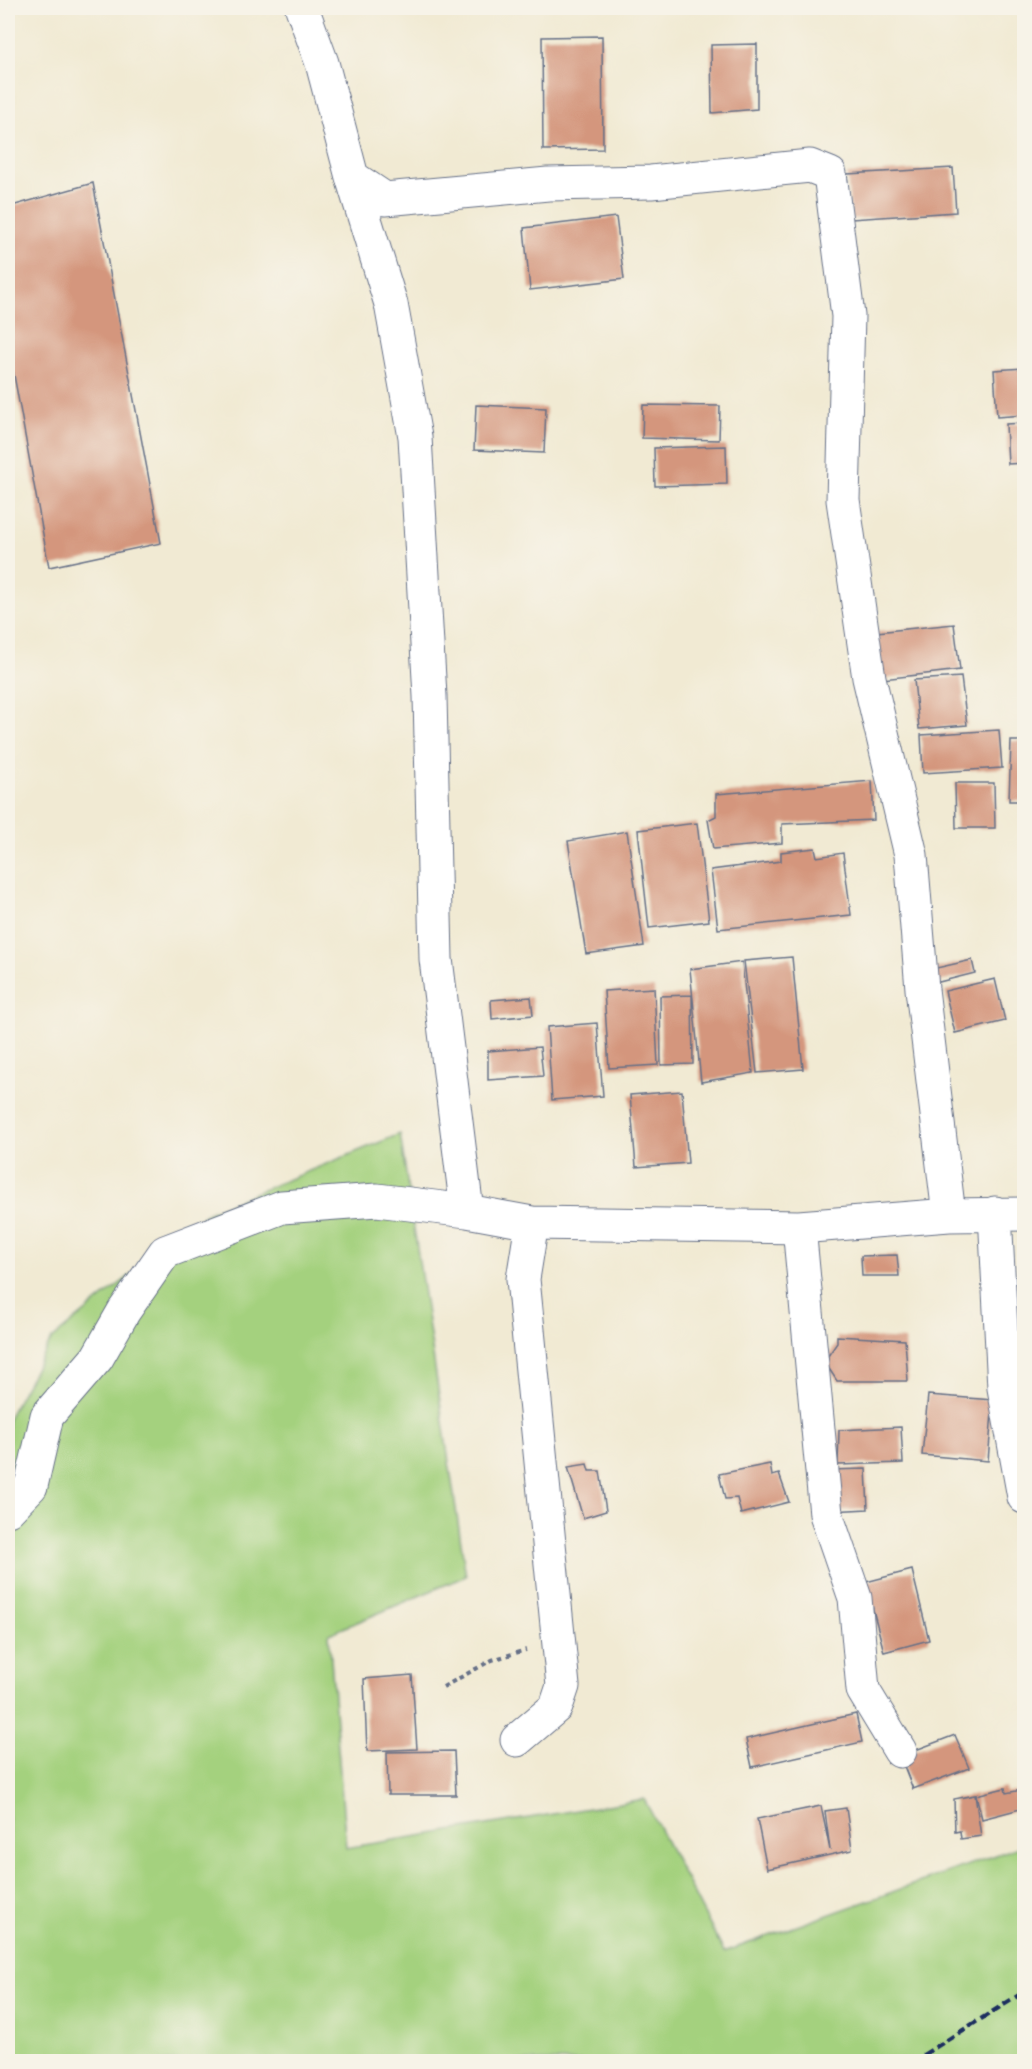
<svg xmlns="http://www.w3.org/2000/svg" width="1032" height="2069" font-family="'Comic Neue',sans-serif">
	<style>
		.green { fill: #a4d17e; stroke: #60806e; stroke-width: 1.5 }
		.building { fill: #d4967d }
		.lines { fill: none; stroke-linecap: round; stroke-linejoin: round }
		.minor-casing { stroke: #667087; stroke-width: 35 }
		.path { stroke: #667087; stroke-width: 4; stroke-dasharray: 4.5 4.5; stroke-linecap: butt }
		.minor { stroke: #fff; stroke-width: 33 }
		.rail { stroke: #1b2f5e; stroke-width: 4.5; stroke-dasharray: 9 4.5; stroke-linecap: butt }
	</style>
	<rect width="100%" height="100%" fill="#f7f3e8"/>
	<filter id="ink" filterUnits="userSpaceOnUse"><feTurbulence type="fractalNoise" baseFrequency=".0167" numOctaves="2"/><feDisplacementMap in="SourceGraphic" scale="12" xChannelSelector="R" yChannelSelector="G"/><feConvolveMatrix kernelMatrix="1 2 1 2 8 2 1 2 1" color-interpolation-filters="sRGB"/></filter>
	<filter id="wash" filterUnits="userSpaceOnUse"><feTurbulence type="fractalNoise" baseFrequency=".008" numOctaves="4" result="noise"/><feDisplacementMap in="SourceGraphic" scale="24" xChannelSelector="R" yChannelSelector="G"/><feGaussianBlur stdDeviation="1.35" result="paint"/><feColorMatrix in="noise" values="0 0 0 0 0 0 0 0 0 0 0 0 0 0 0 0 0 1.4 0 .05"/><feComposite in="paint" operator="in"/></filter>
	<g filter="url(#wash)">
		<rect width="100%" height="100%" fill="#f1ead3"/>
		<!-- green -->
		<path class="green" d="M400 1134 466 1576 329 1634 346 1848 644 1799 724 1952 1024 1845V2061L8 2062V1418L51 1340 208 1212Z"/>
		<g id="blocks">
			<!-- building -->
			<path class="building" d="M602 36 603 149 543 150 542 37Z
				M757 44V109L712 113 711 45Z
				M953 168 956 212 851 219 847 174Z
				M93 183 161 543 49 567 8 342V207Z
				M616 217 624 279 530 290 524 228Z
				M1024 368V415L997 417 994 370Z
				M476 405 546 408 544 453 474 450Z
				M643 405 720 406 719 440 642 438Z
				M1024 423V463L1008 464 1006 424Z
				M726 446 727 484 655 486 654 448Z
				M954 624 960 670 883 679 877 632Z
				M961 677 967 725 919 729 914 680Z
				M999 730 1002 768 923 773 921 735Z
				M1011 741H1024V801H1009Z
				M872 781 874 820 782 824V843L713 849 708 820 716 816V794Z
				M955 783H994L995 828H956Z
				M697 823 709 921 649 928 638 830Z
				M627 831 644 946 586 954 568 841Z
				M815 848 817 857 843 853 851 915 718 929 711 870 781 861V852Z
				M792 957 803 1069 757 1073 744 961Z
				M972 960 975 973 935 983 932 969Z
				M742 962 753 1073 701 1082 690 969Z
				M995 979 1005 1021 955 1033 945 991Z
				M654 988 658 1065 609 1068 604 991Z
				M692 995 693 1064 661 1065 660 996Z
				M531 997 533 1015 492 1019 491 1000Z
				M597 1023 603 1096 552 1100 547 1027Z
				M540 1047 543 1076 488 1080V1051Z
				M682 1091 688 1163 636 1167 630 1095Z
				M897 1255 899 1276H862L861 1256Z
				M837 1336 905 1340 908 1381H837L828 1367V1356L837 1343Z
				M928 1395 993 1400 988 1461 922 1455Z
				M901 1427 903 1463 838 1465 839 1430Z
				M587 1464 589 1471H600L606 1511 583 1518 568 1467Z
				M770 1464 772 1476 779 1474 789 1502 741 1514 737 1498 725 1499 719 1474Z
				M866 1469 868 1509 831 1511 829 1470Z
				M912 1570 929 1640 884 1652 866 1582Z
				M412 1675 417 1749 367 1751 364 1679Z
				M856 1714 862 1742 752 1767 746 1739Z
				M955 1735 969 1768 913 1789 900 1756Z
				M454 1751 456 1795H388L387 1752Z
				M1005 1788 1006 1793 1022 1790 1024 1808 982 1819 976 1795Z
				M975 1795 981 1836 961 1839 960 1831 955 1832 954 1799Z
				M821 1806 830 1850 825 1811 846 1808 852 1850 767 1869 757 1819Z"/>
		</g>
	</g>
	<g filter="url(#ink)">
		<use href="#blocks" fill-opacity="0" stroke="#667087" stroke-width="1.5"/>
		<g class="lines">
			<!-- minor casing -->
			<g class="minor-casing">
				<path id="minor" d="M302 8 322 63 352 177 391 304 415 437 430 696 436 959 467 1211
					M352 177 385 199 548 184 651 182 810 166 830 174 848 316 843 500 869 678 911 855 922 989 949 1215
					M995 1213 1004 1388 1024 1497
					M799 1227 826 1514 855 1598 863 1690 900 1751
					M8 1510 31 1486 47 1416 97 1358 124 1311 165 1252 282 1207 377 1200 467 1211 532 1223 799 1227 949 1215 1024 1214
					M517 1740 556 1707 563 1686 523 1279 532 1223"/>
			</g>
			<!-- path -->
			<path class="path" d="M443 1687 492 1660 526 1650"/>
			<!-- minor -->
			<use href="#minor" class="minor"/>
			<!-- rail -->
			<path class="rail" d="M912 2062 1024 1992"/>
		</g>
	</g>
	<!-- margin -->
	<rect width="1032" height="2069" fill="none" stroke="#f7f3e8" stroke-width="30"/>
</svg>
